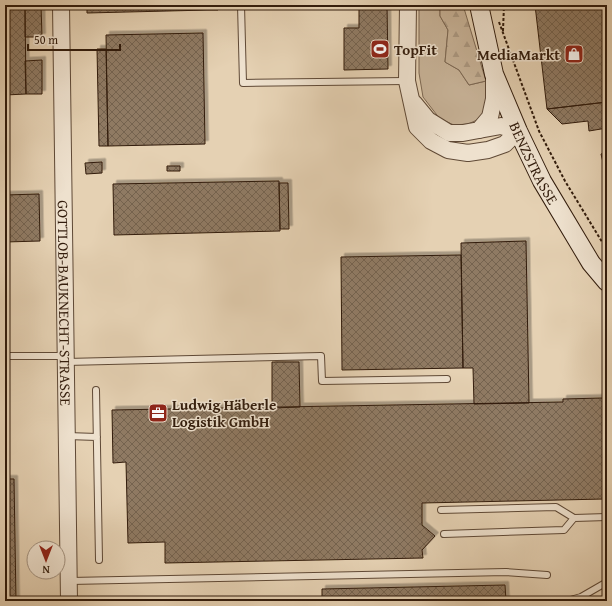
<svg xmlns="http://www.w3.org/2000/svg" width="612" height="606" font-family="'Gentium Book Plus',serif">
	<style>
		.grass { fill: #c7b297; stroke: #7c6752 }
		.forest { fill: url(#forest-firs); stroke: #7c6752 }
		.building { fill: url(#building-cross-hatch); stroke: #321c0c; filter: url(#shadow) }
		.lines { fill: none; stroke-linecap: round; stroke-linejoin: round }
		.service-casing { stroke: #5f4936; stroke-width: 8 }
		.tertiary-casing { stroke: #5f4936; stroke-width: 18 }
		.secondary-casing { stroke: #321c0c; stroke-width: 20 }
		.path { stroke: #321c0c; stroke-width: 2; stroke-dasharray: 3 2; stroke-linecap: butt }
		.service { stroke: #eee1ce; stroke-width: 6 }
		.tertiary { stroke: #eee1ce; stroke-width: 16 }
		.secondary { stroke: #eee1ce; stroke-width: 18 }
		.labels { text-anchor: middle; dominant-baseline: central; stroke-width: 3; stroke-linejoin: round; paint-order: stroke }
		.poi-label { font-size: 15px; font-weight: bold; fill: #321c0c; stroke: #eee1ce; text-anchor: start }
		.street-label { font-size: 15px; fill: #321c0c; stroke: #eee1ce }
	</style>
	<defs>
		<pattern id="forest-firs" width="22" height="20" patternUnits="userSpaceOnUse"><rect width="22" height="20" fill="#c7b297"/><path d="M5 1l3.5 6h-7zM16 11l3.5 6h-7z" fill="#ab9881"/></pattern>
		<pattern id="building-cross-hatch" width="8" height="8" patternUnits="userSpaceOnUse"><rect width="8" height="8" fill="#8f7a63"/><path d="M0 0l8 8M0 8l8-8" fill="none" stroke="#756350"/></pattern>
		<filter id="shadow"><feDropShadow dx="3.5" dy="-3.5" stdDeviation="0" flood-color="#0004"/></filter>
	</defs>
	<rect width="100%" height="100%" fill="#e5d1b3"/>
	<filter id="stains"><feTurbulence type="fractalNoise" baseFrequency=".005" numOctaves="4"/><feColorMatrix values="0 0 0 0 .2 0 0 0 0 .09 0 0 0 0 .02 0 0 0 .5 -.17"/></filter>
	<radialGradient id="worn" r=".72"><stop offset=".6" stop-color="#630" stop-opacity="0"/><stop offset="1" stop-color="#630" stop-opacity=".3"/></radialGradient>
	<!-- grass -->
	<path class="grass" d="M419 5H440V16L448 30 445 62 459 70 469 85 486 81 489 99 485 112 477 120 468 124 454 125 440 119 423 97 419 73Z"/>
	<!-- forest -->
	<path class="forest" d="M440 5H463L486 81 469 85 459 70 445 62 448 30 440 16Z"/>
	<!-- building -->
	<path class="building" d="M5 5H25L26 94 5 95Z
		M25 5H41L42 37H25Z
		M87 5H208V10L87 13Z
		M208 5H218V10H208Z
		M359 5H387L388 69 344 70V28H359Z
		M535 5H607V102L547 109Z
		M203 33 205 144 108 146 106 35Z
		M97 49H106L108 146H99Z
		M42 60V94H26L25 61Z
		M607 102V128L589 131 588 121 562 124 547 109Z
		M607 152V179L601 154Z
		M102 162V173L86 174 85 163Z
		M167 166H180V171H167Z
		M279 181 280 231 114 235 113 184Z
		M279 183H288L289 229H280Z
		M39 194 40 241 5 242V195Z
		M526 241 529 403 474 404 473 368H463L461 243Z
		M461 255 463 368 342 370 341 257Z
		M272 362H299L300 407 272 408Z
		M603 398 605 499 422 503V525L435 536 422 550 423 558 165 563V542L128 543 126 462 113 463 112 410 563 402V399Z
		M5 479H14L16 601H5Z
		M505 585 506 601H322V589Z"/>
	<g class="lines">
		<!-- service casing -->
		<g class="service-casing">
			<path id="service" d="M241 5 243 83 405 81
				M5 356H65
				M66 362 321 356 322 381 447 379
				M96 390 99 560
				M67 436 97 437
				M441 510 556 507 574 518
				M444 534 564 530 574 518 607 517
				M70 581 506 572 547 575
				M567 601 581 597 607 582"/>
		</g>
		<!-- tertiary casing -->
		<g class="tertiary-casing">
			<g id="tertiary">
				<path id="s1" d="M61 5 69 601"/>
				<path d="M408 5 407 81 417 127 431 141 448 150 468 153 488 150 505 144 518 131 501 126 479 130"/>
				<path d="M414 103 428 120 449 133H463L479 130 490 117 494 99V77"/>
			</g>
		</g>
		<!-- secondary casing -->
		<g class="secondary-casing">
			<g id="secondary">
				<path id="s2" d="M479 5 494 74 518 131 542 181 591 263 607 282"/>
			</g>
		</g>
		<!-- path -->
		<path class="path" d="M499 22 539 131 565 181 607 250
			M503 31 504 5"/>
		<!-- service -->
		<use href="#service" class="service"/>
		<!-- tertiary -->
		<use href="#tertiary" class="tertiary"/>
		<!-- secondary -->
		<use href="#secondary" class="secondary"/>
	</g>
	<!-- icons -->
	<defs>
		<g id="stadium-square" transform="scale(1)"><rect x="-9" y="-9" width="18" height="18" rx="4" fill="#8f2418" stroke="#eee1ce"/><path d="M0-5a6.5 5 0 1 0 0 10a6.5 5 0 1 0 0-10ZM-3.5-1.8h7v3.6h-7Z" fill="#fff"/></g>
		<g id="shop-square" transform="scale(1)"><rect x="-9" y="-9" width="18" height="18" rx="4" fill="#8f2418" stroke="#eee1ce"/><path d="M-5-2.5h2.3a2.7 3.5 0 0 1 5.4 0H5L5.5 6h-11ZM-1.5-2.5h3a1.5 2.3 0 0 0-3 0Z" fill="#fff"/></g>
		<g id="office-square" transform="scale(1)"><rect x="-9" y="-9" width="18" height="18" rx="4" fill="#8f2418" stroke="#eee1ce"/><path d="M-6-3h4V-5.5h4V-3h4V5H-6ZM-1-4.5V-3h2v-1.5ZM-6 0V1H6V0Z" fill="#fff"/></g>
	</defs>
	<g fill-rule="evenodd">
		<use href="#stadium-square" x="380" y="49"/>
		<use href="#shop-square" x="574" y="54"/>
		<use href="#office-square" x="158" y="413"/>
	</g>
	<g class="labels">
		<!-- poi labels -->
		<g class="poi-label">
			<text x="394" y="49">TopFit</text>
			<text x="560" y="54" text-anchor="end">MediaMarkt</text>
			<text x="172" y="404">Ludwig Häberle<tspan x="172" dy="17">Logistik GmbH</tspan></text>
		</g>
		<!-- street labels -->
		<g class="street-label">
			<text stroke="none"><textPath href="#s2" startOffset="168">BENZSTRASSE</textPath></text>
			<text stroke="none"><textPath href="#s1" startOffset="298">GOTTLOB-BAUKNECHT-STRASSE</textPath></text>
		</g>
	</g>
	<!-- margin -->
	<rect width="612" height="606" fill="none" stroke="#e5d1b3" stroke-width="20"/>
	<rect x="6" y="6" width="600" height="594" fill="none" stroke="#321c0c" stroke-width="2"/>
	<rect x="10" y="10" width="592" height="586" fill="none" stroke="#321c0c"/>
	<!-- north arrow -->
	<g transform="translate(46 560) rotate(180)"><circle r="19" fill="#eee1ce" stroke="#a39280"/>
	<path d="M0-3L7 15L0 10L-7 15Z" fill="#8f2418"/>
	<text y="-6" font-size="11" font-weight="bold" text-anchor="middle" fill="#321c0c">N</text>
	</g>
	<!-- scale -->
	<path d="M28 44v6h92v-6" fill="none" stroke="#321c0c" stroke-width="2"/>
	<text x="34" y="44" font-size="12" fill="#321c0c" stroke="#eee1ce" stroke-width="3" paint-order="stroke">50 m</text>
	<rect width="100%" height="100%" filter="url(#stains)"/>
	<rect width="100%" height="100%" fill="url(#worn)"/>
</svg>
